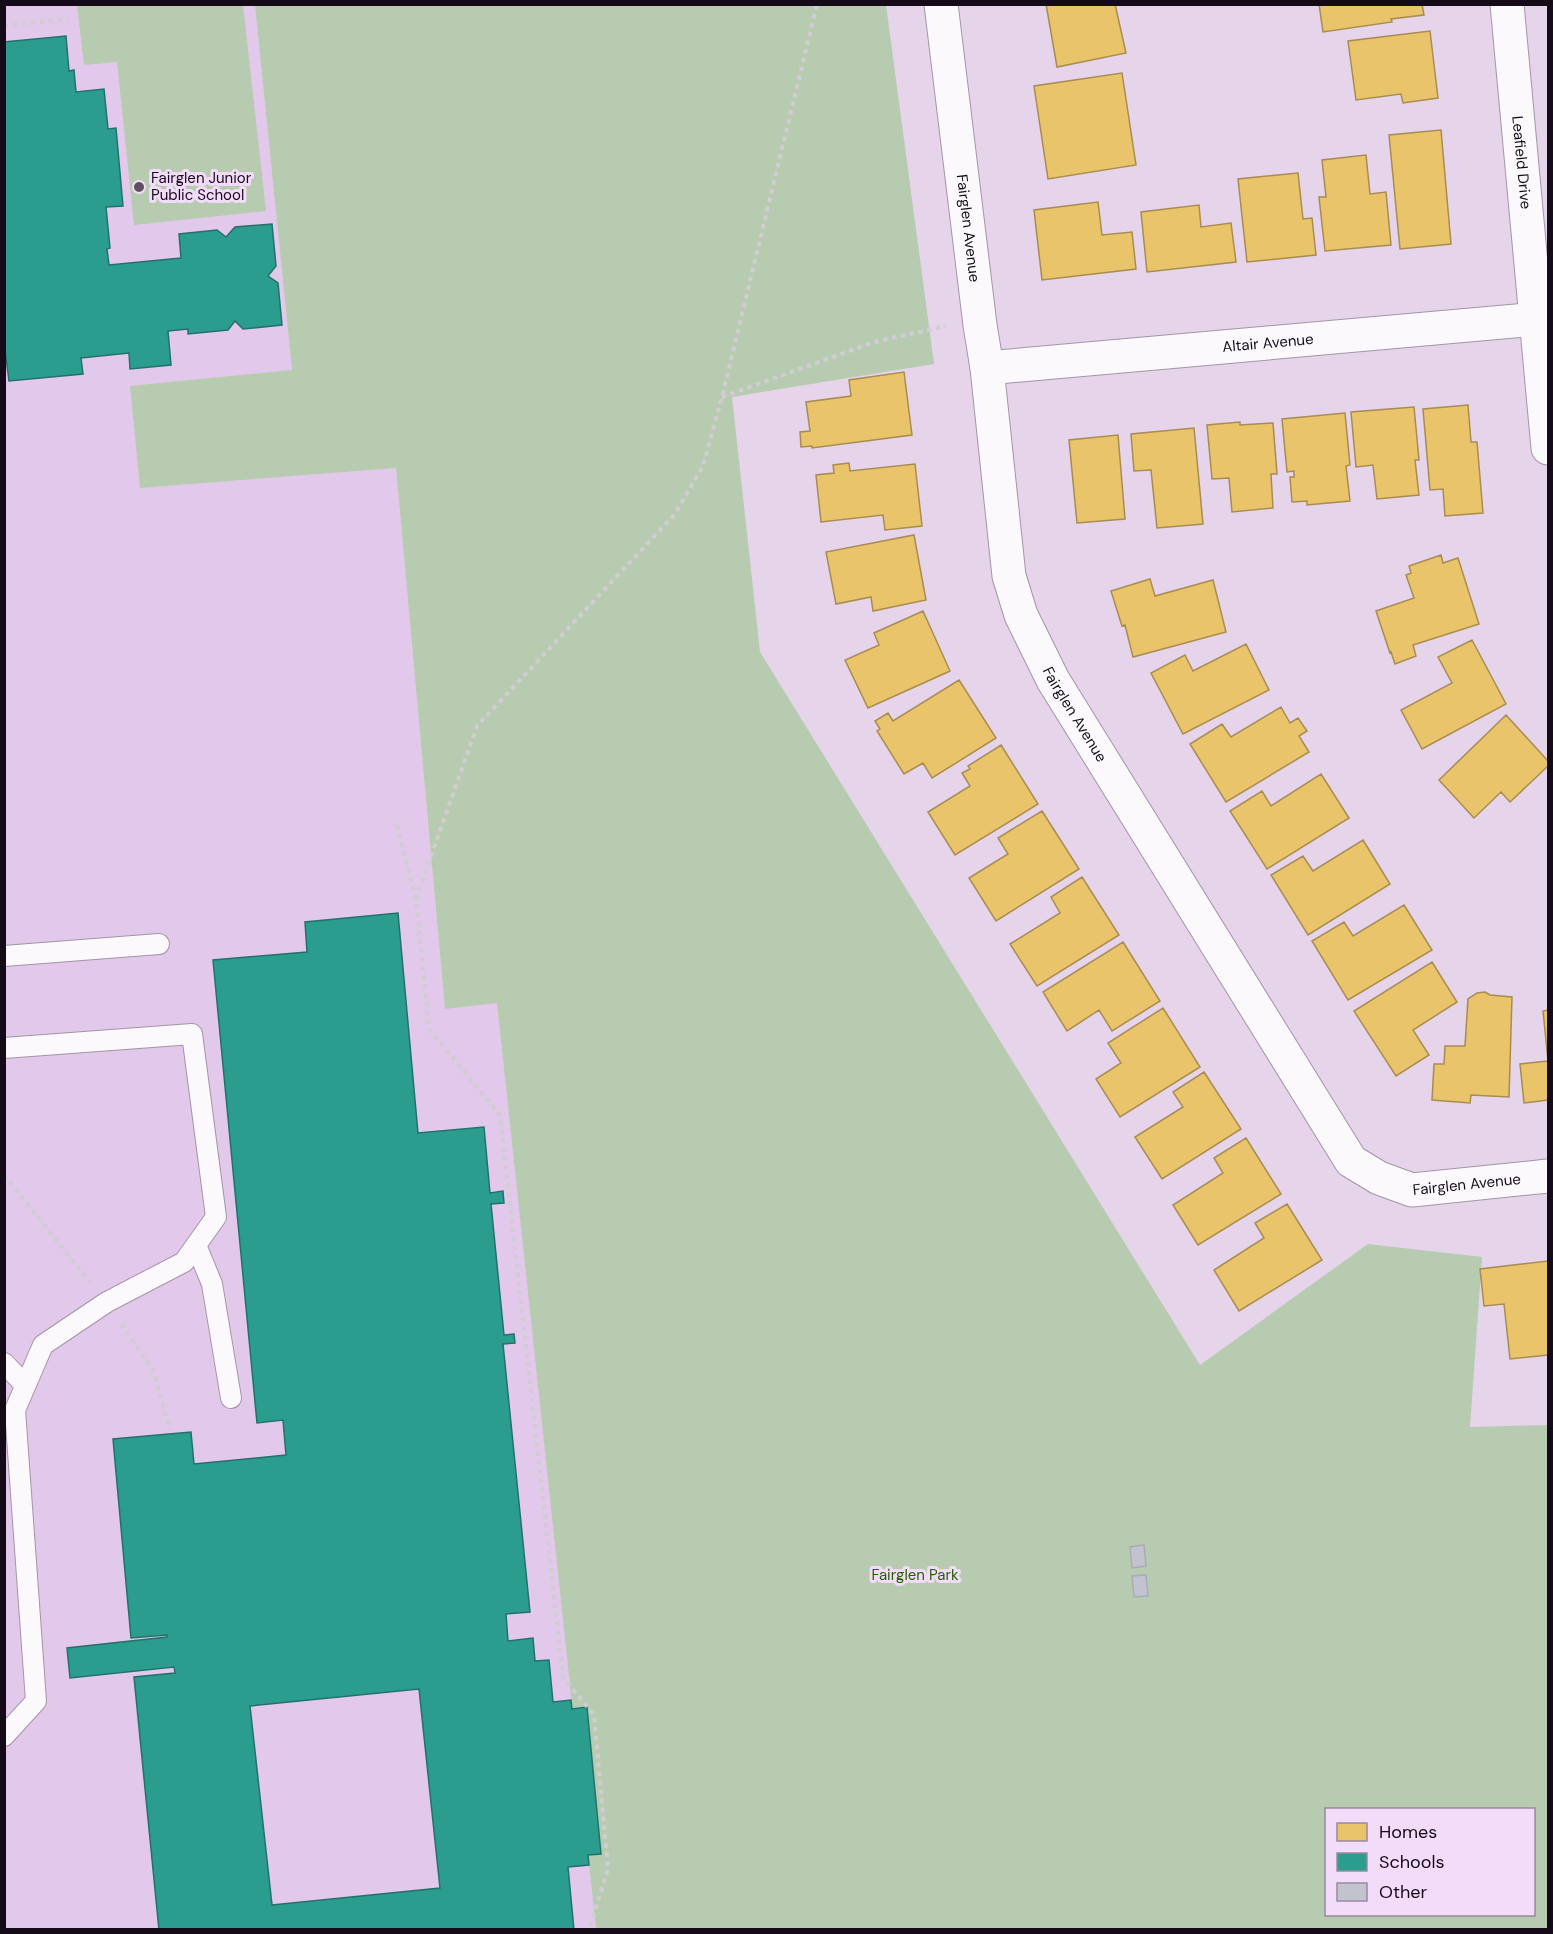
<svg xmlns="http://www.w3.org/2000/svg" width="1553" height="1934" font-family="'DM Sans',sans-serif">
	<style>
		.built { fill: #e2c8ea }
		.green { fill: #b7cbb0; fill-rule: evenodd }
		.homes { fill: #e9c46a; stroke: #a98c51; stroke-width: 1.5 }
		.schools { fill: #2a9d8f; stroke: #24716b; stroke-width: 1.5; fill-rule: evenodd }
		.building { fill: #c1c4ce; stroke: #a9acb7; stroke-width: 1.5 }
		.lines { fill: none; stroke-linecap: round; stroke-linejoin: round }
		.lane-casing { stroke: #a296a6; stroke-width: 22 }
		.street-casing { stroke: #a296a6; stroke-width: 35 }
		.path { stroke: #d2cdd4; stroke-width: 4; stroke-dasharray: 4.5 4.5; stroke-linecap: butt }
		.lane { stroke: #fbf9fc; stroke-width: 20 }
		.street { stroke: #fbf9fc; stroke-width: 33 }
		.poi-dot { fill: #5e5162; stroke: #f3dcfa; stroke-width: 2 }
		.labels { text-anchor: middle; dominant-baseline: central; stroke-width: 6; stroke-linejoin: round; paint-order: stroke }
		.street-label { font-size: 15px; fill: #150b18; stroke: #f3dcfa }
		.poi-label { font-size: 15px; fill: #150b18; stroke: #f3dcfa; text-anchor: start }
		.park-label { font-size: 15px; fill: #235f02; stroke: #f3dcfa }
	</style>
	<rect width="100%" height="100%" fill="#e5d4ea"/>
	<!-- built -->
	<path class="built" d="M5 5H255L292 370 130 387 140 488 396 468 445 1009 497 1002 596 1929 5 1930Z"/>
	<!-- green -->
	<path class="green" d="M77 5H243L266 211 134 225 117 62 84 65Z
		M255 5H886L934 364 732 397 760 652 1200 1365 1368 1244 1482 1257 1470 1427 1548 1425V1929H596L497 1003 445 1009 396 468 140 488 130 386 292 370ZM1326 1810H1534V1914H1326Z"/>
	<!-- homes -->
	<path class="homes" d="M1046 4H1115L1126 53 1057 67Z
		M1319 4H1422L1424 15 1391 19 1392 22 1323 32Z
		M1430 31 1438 98 1403 103 1401 94 1356 100 1348 41Z
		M1122 73 1136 165 1048 179 1034 86Z
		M1441 130 1451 244 1400 249 1389 135Z
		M1366 155 1370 194 1386 192 1391 245 1325 251 1319 197H1326L1322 160Z
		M1298 173 1303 219 1312 218 1316 255 1247 262 1238 179Z
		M1098 202 1102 235 1132 232 1136 269 1042 280 1034 210Z
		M1199 205 1201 227 1231 223 1236 262 1147 272 1141 212Z
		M904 372 912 435 812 448V446L801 447 800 432 810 431 806 402 851 396 849 380Z
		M1468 405 1471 442H1477L1483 513 1445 516 1443 489 1430 490 1423 409Z
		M1414 407 1419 460H1415L1419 495 1377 499 1373 465 1356 467 1351 412Z
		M1345 413 1350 465 1346 466 1350 501 1307 505V501L1292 502 1290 477H1294V471L1287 472 1282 419Z
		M1240 422V425L1273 423 1277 474H1271L1273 508 1232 512 1229 478 1212 479 1207 425Z
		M1194 428 1203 524 1157 528 1151 470 1134 471 1131 434Z
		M1118 435 1125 519 1077 523 1069 440Z
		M849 463 850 471 915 464 922 526 885 530 883 515 821 522 816 475 834 473 833 465Z
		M914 535 926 600 873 611 871 597 836 604 826 552Z
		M1441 555 1443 563 1458 558 1479 624 1413 645 1416 656 1395 664 1391 652 1390 653 1376 611 1414 598 1406 575 1411 573 1409 566Z
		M1150 579 1155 596 1213 580 1226 632 1133 657 1125 625 1122 626 1111 591Z
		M923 611 950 671 868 708 845 660 879 645 874 633Z
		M1472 640 1506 704 1422 749 1401 710 1452 683 1438 657Z
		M1246 644 1269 690 1183 734 1151 673 1185 655 1193 671Z
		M959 680 996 738 932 778 923 763 904 774 877 731 880 729 875 721 888 713 893 721Z
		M1281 707 1290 723 1298 718 1307 731 1299 736 1309 752 1226 802 1190 744 1222 724 1231 737Z
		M1506 715 1548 761V766L1510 802 1501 792 1474 818 1439 780Z
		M1001 745 1038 804 955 855 928 812 970 786 962 773 970 769 968 766Z
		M1321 774 1349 818 1267 869 1230 811 1262 791 1271 806Z
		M1042 811 1079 869 996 921 969 878 1008 854 998 838Z
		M1363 840 1390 884 1308 935 1271 875 1303 856 1313 871Z
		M1082 877 1119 935 1037 986 1010 944 1060 913 1051 897Z
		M1404 905 1432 950 1348 1000 1312 941 1344 922 1353 936Z
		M1123 942 1160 1001 1112 1031 1099 1010 1067 1031 1043 992Z
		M1432 962 1457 1002 1413 1030 1429 1055 1396 1076 1354 1011Z
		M1485 992 1490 995 1512 997 1509 1097 1471 1095 1470 1103 1432 1100 1434 1064H1444L1445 1046H1465L1468 999 1477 993Z
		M1163 1008 1200 1067 1120 1117 1096 1079 1121 1063 1108 1043Z
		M1548 1010V1100L1524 1103 1520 1064 1548 1061 1543 1011Z
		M1204 1072 1241 1129 1162 1179 1135 1137 1183 1107 1173 1092Z
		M1246 1138 1281 1194 1198 1245 1173 1205 1223 1173 1214 1158Z
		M1287 1204 1322 1260 1239 1311 1214 1270 1264 1238 1255 1223Z
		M1548 1261V1355L1510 1359 1504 1304 1484 1306 1480 1269Z"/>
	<!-- schools -->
	<path class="schools" d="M66 36 69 71 74 70 76 92 104 89 108 129 116 128 123 206 106 207 110 248 107 249 109 265 181 258 179 234 217 230 226 237 235 227 272 224 276 266 268 276 278 283 282 325 243 329 235 321 228 330 188 334V329L168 331 171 365 130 369 129 353 81 358 83 374 9 381 4 343V42Z
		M398 913 418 1133 484 1127 490 1193 503 1191 504 1203 491 1204 504 1335 514 1334 515 1343 503 1344 530 1612 506 1614 508 1641 533 1638 535 1661 549 1660 553 1702 571 1700 572 1709 587 1707 601 1854 588 1855 589 1865 568 1867 574 1930H159L134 1677 175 1673 174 1667 70 1678 67 1648 167 1637V1635L131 1638 113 1439 191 1432 194 1464 286 1455 283 1420 257 1423 213 960 307 952 305 922ZM419 1689 440 1888 272 1905 250 1706Z"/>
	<!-- building -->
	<path class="building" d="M1144 1545 1146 1566 1132 1568 1130 1547Z
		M1146 1575 1148 1596 1134 1597 1132 1576Z"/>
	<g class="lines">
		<!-- lane casing -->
		<g class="lane-casing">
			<path id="lane" d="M4 956 159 944
				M4 1048 192 1034 216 1217 184 1262 107 1302 43 1345 15 1410 36 1701 4 1736
				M196 1245 212 1284 231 1398
				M4 1363 25 1385"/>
		</g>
		<!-- street casing -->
		<g class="street-casing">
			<g id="street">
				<path id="s1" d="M941 4 980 325 987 368 1009 576 1021 615 1053 680 1351 1161 1379 1178 1412 1190 1548 1176"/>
				<path id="s2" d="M1507 4 1548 448"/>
				<path id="s3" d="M987 368 1548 318"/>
			</g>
		</g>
		<!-- path -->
		<path class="path" d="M4 26 68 19
			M722 397 874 342 946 326
			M397 825 416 900 429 1029 500 1115 563 1677 594 1715 608 1869 589 1930
			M416 899 477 726 675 514 703 466 722 397 817 4
			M4 1175 90 1282
			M121 1324 153 1370 170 1430"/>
		<!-- lane -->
		<use href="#lane" class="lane"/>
		<!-- street -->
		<use href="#street" class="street"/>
	</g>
	<!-- markers -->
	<circle class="poi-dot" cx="139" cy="187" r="6"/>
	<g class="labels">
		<!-- street labels -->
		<g class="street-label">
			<text stroke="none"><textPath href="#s2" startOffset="159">Leafield Drive</textPath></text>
			<text stroke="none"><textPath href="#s1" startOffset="226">Fairglen Avenue</textPath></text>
			<text stroke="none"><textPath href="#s3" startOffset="282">Altair Avenue</textPath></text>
			<text stroke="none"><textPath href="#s1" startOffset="730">Fairglen Avenue</textPath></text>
			<text stroke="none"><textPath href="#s1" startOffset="1378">Fairglen Avenue</textPath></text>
		</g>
		<!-- poi labels -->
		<g class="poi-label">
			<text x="151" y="178">Fairglen Junior<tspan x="151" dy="17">Public School</tspan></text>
		</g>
		<!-- park labels -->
		<g class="park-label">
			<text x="915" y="1575">Fairglen Park</text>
		</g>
	</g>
	<!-- border -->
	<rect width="1553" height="1934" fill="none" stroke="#150b18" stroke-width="12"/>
	<!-- legend -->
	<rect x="1325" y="1808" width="210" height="108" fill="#f3dcfa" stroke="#9a88a0" stroke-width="1.5"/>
	<rect x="1337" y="1823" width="30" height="18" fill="#e9c46a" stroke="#9a88a0" stroke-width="1.5"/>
	<text x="1379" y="1838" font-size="18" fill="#150b18">Homes</text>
	<rect x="1337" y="1853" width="30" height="18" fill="#2a9d8f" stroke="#9a88a0" stroke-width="1.5"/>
	<text x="1379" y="1868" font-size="18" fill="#150b18">Schools</text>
	<rect x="1337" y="1883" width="30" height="18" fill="#c1c4ce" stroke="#9a88a0" stroke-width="1.5"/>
	<text x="1379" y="1898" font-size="18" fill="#150b18">Other</text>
</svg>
